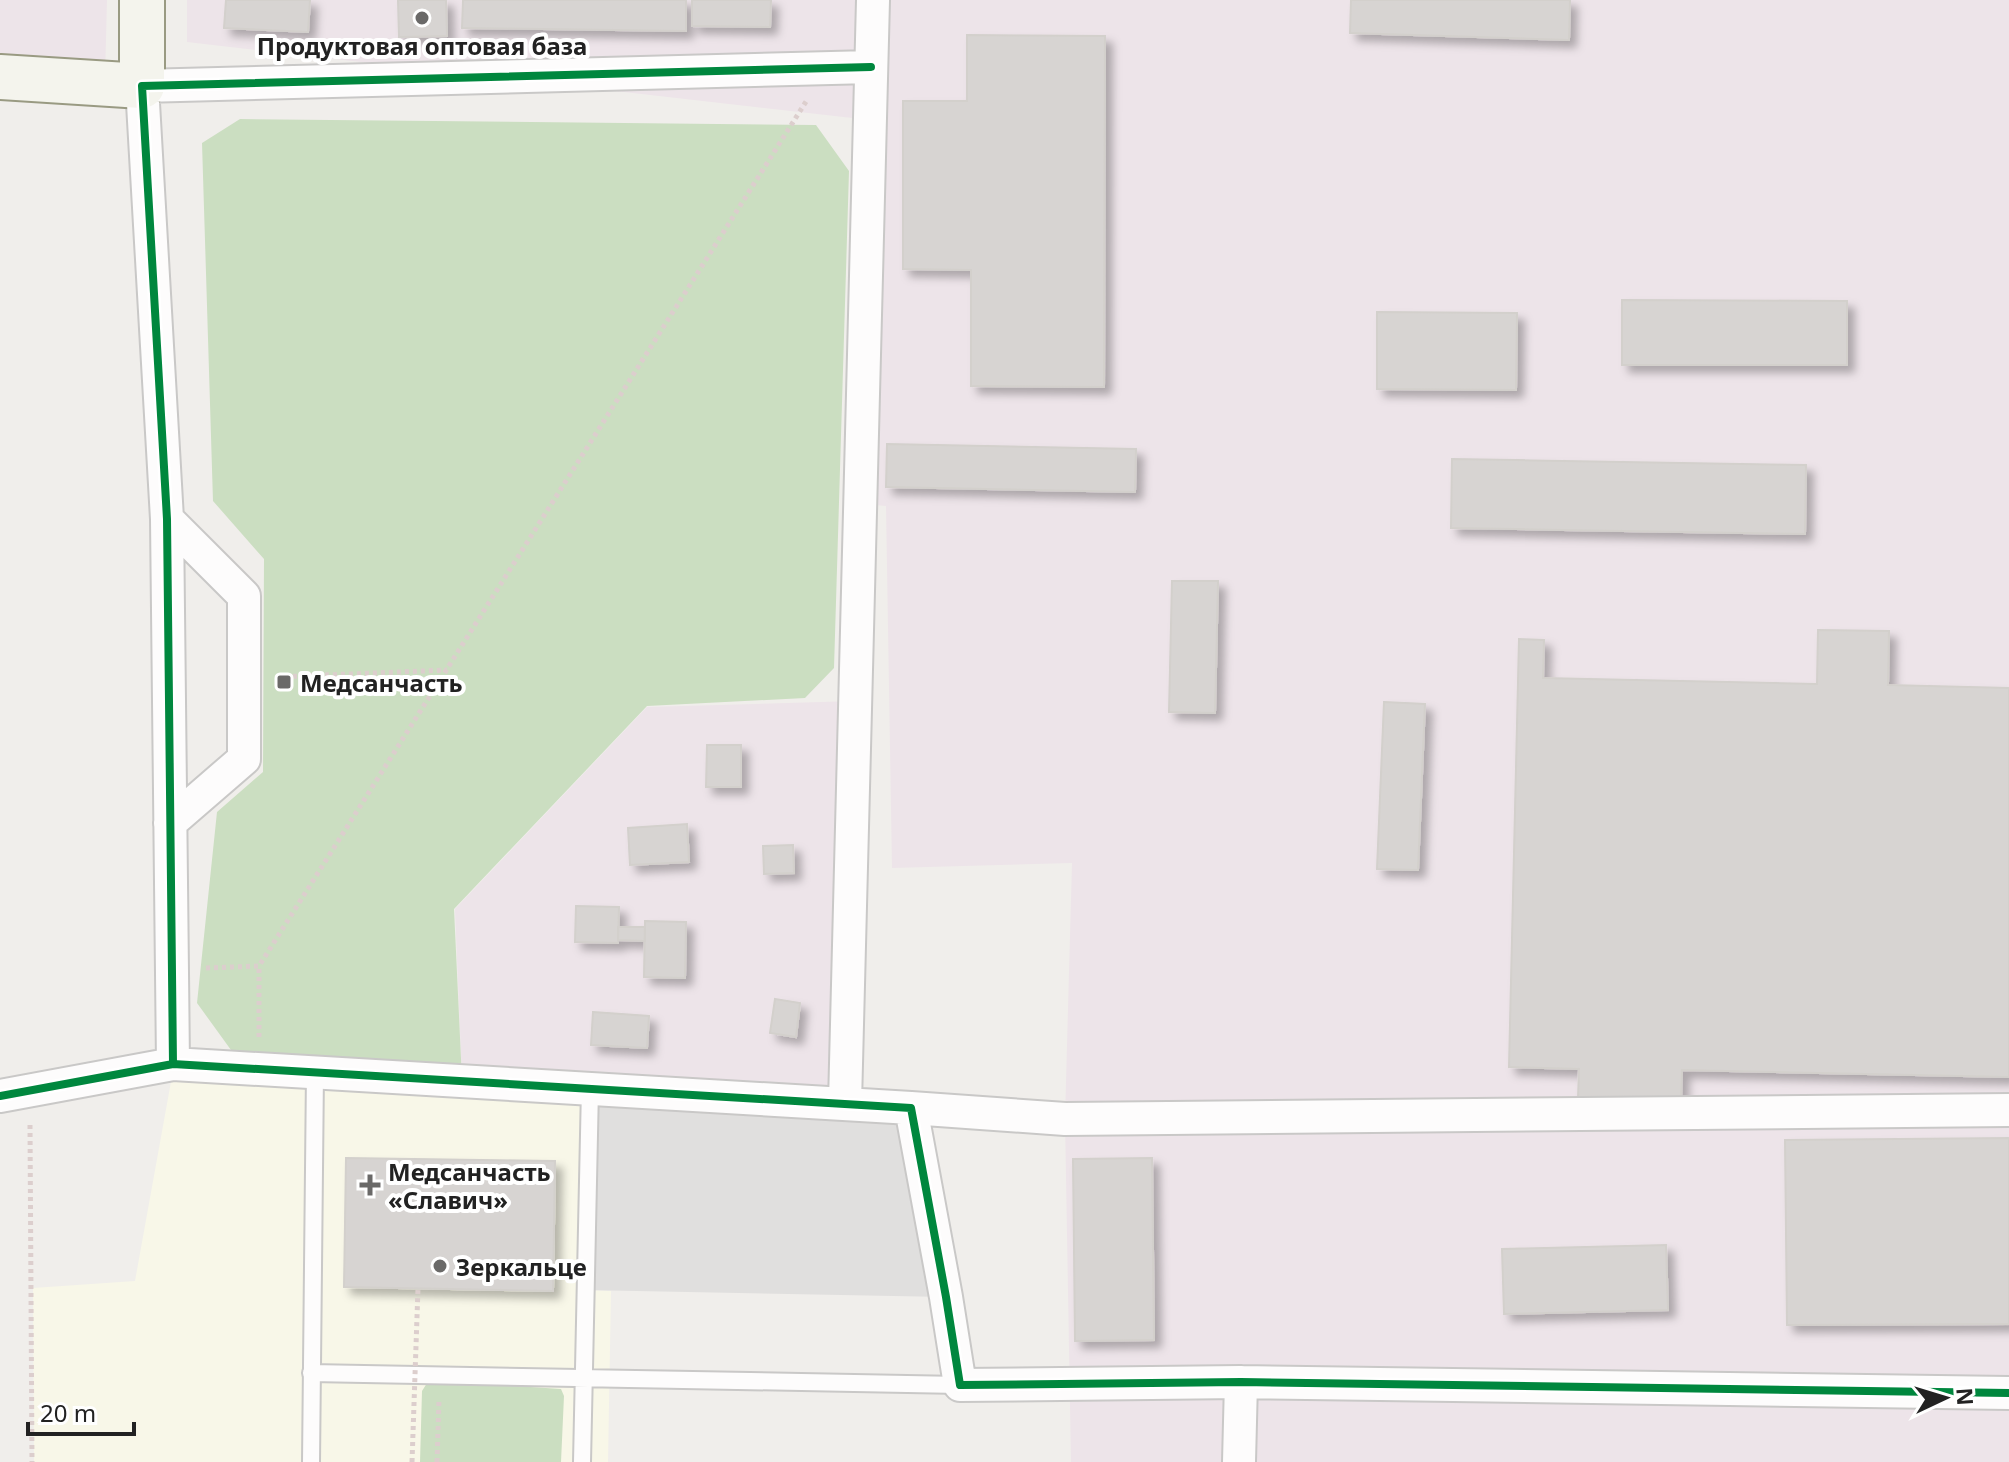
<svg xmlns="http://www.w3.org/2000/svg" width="2009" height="1462" font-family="'Noto Sans',sans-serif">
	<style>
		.industrial { fill: #ede4e9 }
		.education { fill: #f8f7e8 }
		.forest { fill: #cbdec1 }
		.parking { fill: #e0dfde }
		.building { fill: #d7d4d2; stroke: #d3d0cc; stroke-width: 2; filter: url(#shadow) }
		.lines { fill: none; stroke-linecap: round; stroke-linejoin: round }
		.lane-casing { stroke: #c9c8c7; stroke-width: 20 }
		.street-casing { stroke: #c9c8c7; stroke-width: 36 }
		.secondary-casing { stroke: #999a82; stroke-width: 48 }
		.path { stroke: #dccecd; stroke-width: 5; stroke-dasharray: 4 4; stroke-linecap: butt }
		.lane { stroke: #fdfcfc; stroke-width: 16 }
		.street { stroke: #fdfcfc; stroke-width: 32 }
		.secondary { stroke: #f4f4ed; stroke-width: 44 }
		.path-bridge { stroke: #dccecd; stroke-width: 5; stroke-dasharray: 4 4; stroke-linecap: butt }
		.cycleway-casing { stroke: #fff; stroke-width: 13 }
		.cycleway { stroke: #00873e; stroke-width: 8 }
		.poi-dot { fill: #6a6968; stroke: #fff; stroke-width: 3 }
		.labels { text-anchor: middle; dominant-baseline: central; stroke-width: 8; stroke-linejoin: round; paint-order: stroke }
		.poi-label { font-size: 24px; font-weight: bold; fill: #222; stroke: #fff; text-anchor: start }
	</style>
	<defs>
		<filter id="shadow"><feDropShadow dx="7" dy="7" stdDeviation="4" flood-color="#0004"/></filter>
	</defs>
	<rect width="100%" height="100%" fill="#f0eeeb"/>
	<!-- industrial -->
	<path class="industrial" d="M0 0H107L105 78H0Z
		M187 0H873L870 120 187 42Z
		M877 0H2009V1462H1071L1065 1119 1072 863 892 868 886 506 865 504Z
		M855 701 845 1103 462 1080 455 909 647 707Z"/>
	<!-- education -->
	<path class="education" d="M174 1065 589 1089 587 1290 611 1291 608 1462H34L33 1288 135 1281Z"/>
	<!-- forest -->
	<path class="forest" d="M240 119 816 125 849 171 834 668 805 698 647 706 454 909 462 1080 231 1050 197 1003 217 812 263 772 264 559 213 501 202 143Z
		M429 1380 561 1389 564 1396 561 1462H420L422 1391Z"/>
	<!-- parking -->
	<path class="parking" d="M590 1088 911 1108 946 1297 585 1290Z"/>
	<!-- building -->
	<path class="building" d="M226 0H310L308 32 224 28Z
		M398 0H446L447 36 399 37Z
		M463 0H686V31L462 28Z
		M692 0H771L770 27 692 26Z
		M1351 0H1570L1569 40 1350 33Z
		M967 35 1105 36 1104 387 971 386V270L903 269V101H967Z
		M1622 300 1847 301V365H1622Z
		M1377 312 1517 313 1516 390 1377 389Z
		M887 444 1136 449 1135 492 886 487Z
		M1452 459 1806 465 1805 534 1451 528Z
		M1172 581H1218L1215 713 1169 712Z
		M1818 630 1889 631 1888 685 2009 688V1077L1682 1070 1681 1102 1578 1099 1579 1069 1509 1067 1519 639 1544 640 1543 678 1817 684Z
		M1384 702 1425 704 1418 870 1377 869Z
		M707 745H741V787H706Z
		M687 824 689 862 630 865 628 828Z
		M793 845 794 873 764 874 763 846Z
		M576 906 619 907 618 943 575 942Z
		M645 921 686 922 685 978 644 977Z
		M618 927H645V941L618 940Z
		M775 999 800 1003 796 1037 770 1033Z
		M593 1012 649 1016 647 1048 591 1045Z
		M2009 1138V1324L1787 1325 1785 1140Z
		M346 1158 555 1161 553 1291 344 1287Z
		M1152 1158 1154 1340 1075 1341 1073 1159Z
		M1666 1245 1668 1310 1504 1314 1502 1249Z"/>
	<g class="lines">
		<!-- lane casing -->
		<g class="lane-casing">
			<path id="lane" d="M311 1373 960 1385
				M311 1462 315 1072
				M582 1462 590 1088"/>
		</g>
		<!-- street casing -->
		<g class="street-casing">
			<path id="street" d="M167 519 244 596V759L170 823
				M173 1064 167 519 142 86 871 67
				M0 1096 173 1064 911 1108 946 1297 960 1385 1241 1382 2009 1393
				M845 1103 873 0
				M911 1108 1065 1119 2009 1110
				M1239 1462 1241 1382"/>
		</g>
		<!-- secondary casing -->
		<g class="secondary-casing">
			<path id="secondary" d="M0 77 142 86V0"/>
		</g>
		<!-- path -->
		<path class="path" d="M277 677 447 670
			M206 968 259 966 807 100
			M259 1037V966
			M30 1125 32 1462
			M437 1462 439 1400"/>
		<!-- lane -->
		<use href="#lane" class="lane"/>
		<!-- street -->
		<use href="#street" class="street"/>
		<!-- secondary -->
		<use href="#secondary" class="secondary"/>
		<!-- path-bridge -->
		<path class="path-bridge" d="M412 1462 418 1288"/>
		<!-- cycleway casing -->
		<g class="cycleway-casing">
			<path id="cycleway" d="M173 1064 167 519 142 86 871 67
				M0 1096 173 1064 911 1108 946 1297 960 1385 1241 1382 2009 1393"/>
		</g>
		<!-- cycleway -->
		<use href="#cycleway" class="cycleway"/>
	</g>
	<!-- markers -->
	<g class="poi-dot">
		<circle cx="422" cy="18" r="8"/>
		<rect x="276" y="674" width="16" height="16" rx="4"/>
		<path d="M366 1173h8v8h8v8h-8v8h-8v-8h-8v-8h8z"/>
		<circle cx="440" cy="1266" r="8"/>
	</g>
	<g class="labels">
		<!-- poi labels -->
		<g class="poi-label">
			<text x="422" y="45" text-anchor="middle">Продуктовая оптовая база</text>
			<text x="300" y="682">Медсанчасть</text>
			<text x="388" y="1171">Медсанчасть<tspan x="388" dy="28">«Славич»</tspan></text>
			<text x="456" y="1266">Зеркальце</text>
		</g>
	</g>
	<!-- north arrow -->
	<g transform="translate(1945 1398) rotate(86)" stroke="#ffffff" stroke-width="6" paint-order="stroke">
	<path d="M0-6L14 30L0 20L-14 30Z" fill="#222222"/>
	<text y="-12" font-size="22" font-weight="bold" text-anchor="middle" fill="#222222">N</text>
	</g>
	<!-- scale -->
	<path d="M28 1422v12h106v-12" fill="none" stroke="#222222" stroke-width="4"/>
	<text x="40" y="1422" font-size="24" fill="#222222" stroke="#ffffff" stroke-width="6" paint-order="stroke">20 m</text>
</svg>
